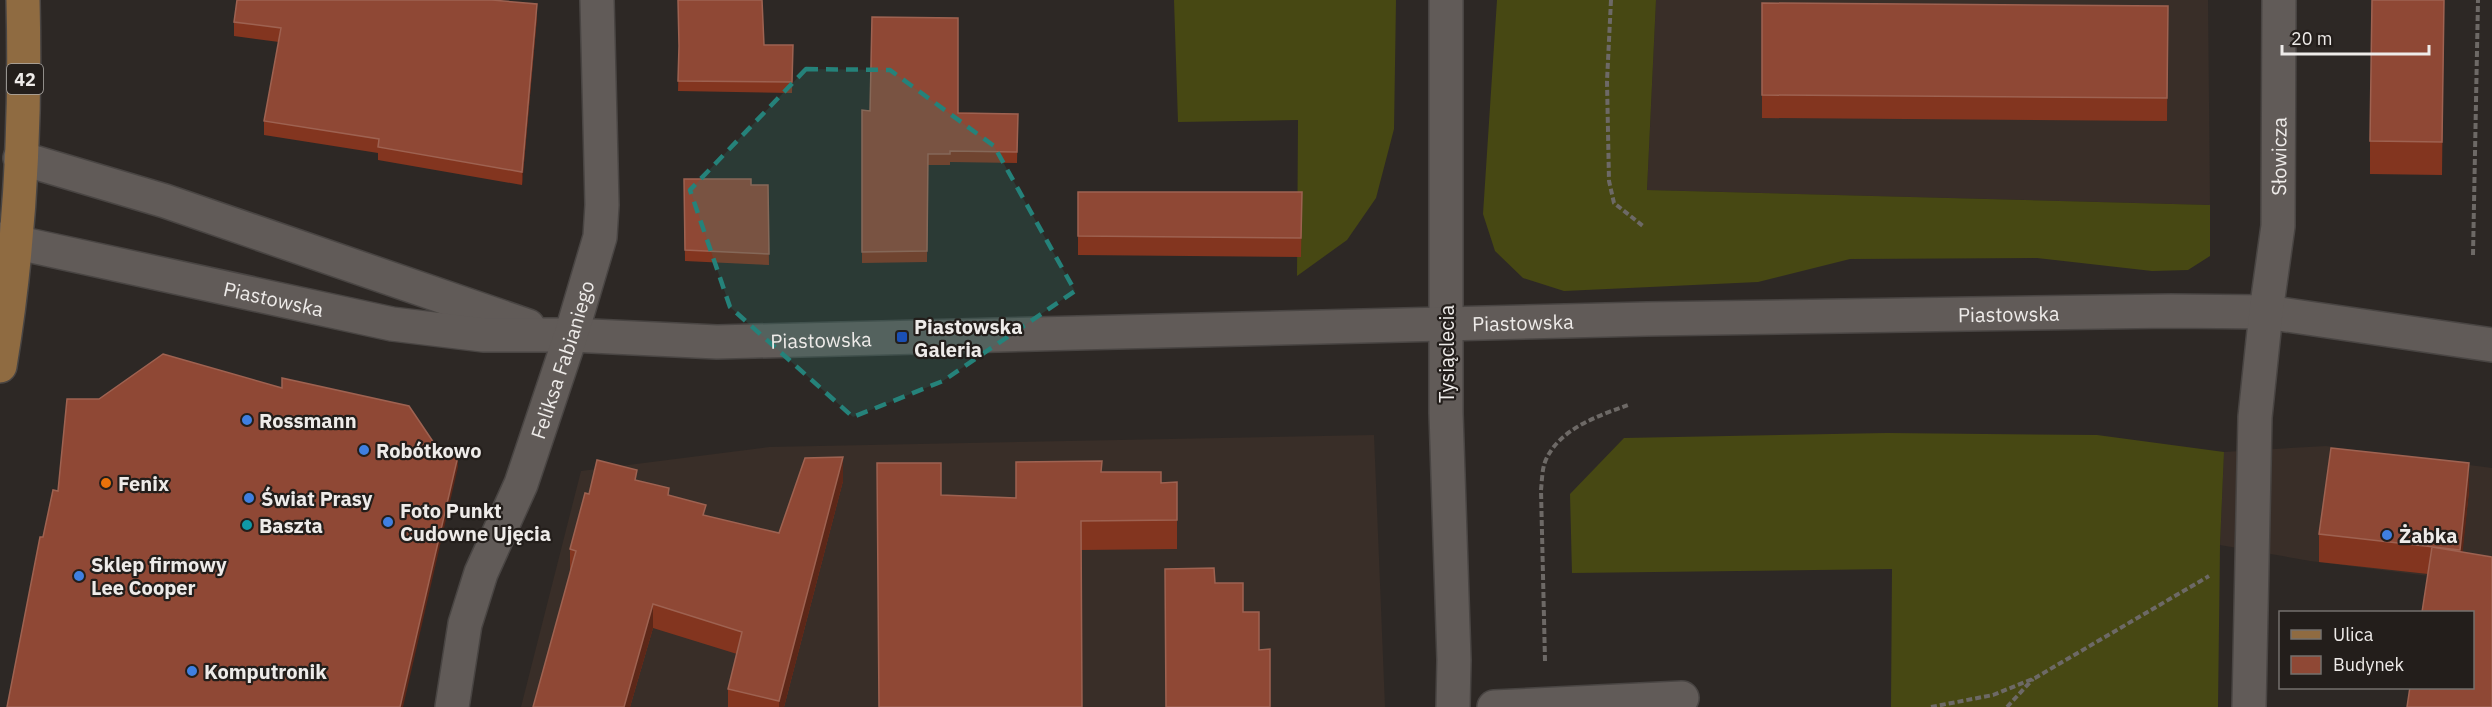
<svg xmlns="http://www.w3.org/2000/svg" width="2492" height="707" font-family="'IBM Plex Sans',sans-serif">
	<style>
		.built { fill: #392e28 }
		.grass { fill: #474813 }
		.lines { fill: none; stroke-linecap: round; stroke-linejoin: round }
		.minor-casing { stroke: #494543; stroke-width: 36 }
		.major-casing { stroke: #494543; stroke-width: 36 }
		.path { stroke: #6d6966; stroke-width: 4; stroke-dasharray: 6 3; stroke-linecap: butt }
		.minor { stroke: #615b58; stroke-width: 33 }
		.major { stroke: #8f6b41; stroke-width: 33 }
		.wall { fill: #83351f }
		.shaded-wall { fill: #5c2718 }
		.building { fill: #8f4835; stroke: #9e6251; stroke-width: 1.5 }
		.marked { fill: #25827a; fill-opacity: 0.2; stroke: #25827a; stroke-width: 4.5; stroke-dasharray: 12 8; stroke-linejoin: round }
		.transit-dot { fill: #1a4fb4; stroke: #231e1b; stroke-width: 2 }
		.shop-dot { fill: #3f7fe0; stroke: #231e1b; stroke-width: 2 }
		.food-dot { fill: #e8710a; stroke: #231e1b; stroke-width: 2 }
		.culture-dot { fill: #0f9aa8; stroke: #231e1b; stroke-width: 2 }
		.labels { text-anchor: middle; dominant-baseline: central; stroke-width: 4.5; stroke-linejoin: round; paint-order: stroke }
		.shield { fill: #231e1b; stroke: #b1aeab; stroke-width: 1.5 }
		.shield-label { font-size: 18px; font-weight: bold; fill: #eeebe9 }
		.street-label { font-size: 20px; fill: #eeebe9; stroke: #231e1b }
		.poi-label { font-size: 20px; font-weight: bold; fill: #eeebe9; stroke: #231e1b; text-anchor: start }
	</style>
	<rect width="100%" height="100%" fill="#2d2825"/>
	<!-- built -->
	<path class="built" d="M1656 0H2208L2210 205 1647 190Z
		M1374 435 1385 707H521L581 471 769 447Z
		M2326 446 2492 468V584L2310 561 2220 545 2224 452Z"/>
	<!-- grass -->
	<path class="grass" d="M1174 0H1396L1394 129 1376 198 1347 240 1297 276 1298 120 1178 122Z
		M1497 0H1656L1647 190 2210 205V256L2188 270 2152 271 2037 258 1850 259 1758 282 1564 291 1523 278 1495 251 1483 214Z
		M1887 433 2097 435 2224 452 2220 545 2218 707H1891L1892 569 1572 573 1570 494 1624 438Z"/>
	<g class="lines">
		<!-- minor casing -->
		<g class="minor-casing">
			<g id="minor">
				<path d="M1446 0V413L1454 660 1453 707"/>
				<path d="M20 158 165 201 528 326"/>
				<path id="s1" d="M0 239 392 324 483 335H571L717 342 1647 319 2171 311 2266 312 2492 345"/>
				<path id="s2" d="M452 707 465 624 481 573 521 484 571 335 600 237 602 205 597 0"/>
				<path d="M1494 707 1682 698"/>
				<path id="s3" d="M2249 707 2255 417 2266 312 2278 226 2279 0"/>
			</g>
		</g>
		<!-- major casing -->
		<g class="major-casing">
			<path id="major" d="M0 366C20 246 26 122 23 0"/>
		</g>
		<!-- path -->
		<path class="path" d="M1611 0 1607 81 1609 181 1614 203 1643 226
			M2473 255 2478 0
			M1545 661 1541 490C1542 481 1542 470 1545 462 1558 429 1598 416 1628 405
			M1931 707 1993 695 2035 678 2209 576
			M2007 707 2033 679"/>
		<!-- minor -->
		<use href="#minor" class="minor"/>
		<!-- major -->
		<use href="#major" class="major"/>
	</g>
	<!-- wall -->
	<path class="wall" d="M232 0H495L537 17 522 185 378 160V153L264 135V121L279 42 234 36V22L237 0Z
		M2444 0 2442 175 2370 174V141Z
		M1762 3 2168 6 2167 121 1762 118Z
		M764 45H793L792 93 678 91 679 50Z
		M862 110 1018 114 1017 163 950 162V165H928L927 262 862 263Z
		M684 179 751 185H768L769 265 685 261Z
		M1078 192H1302L1301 257 1078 255Z
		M1102 472 1161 483 1177 482V549L1081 550 1016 498Z
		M637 480 669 496 706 516 779 533 843 481 784 707H728V689L737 654 653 628 630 707H533L570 573V549L589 494Z
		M2469 491 2462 552 2428 574 2319 562V534Z"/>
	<!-- shaded-wall -->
	<path class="shaded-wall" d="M537 4V17L522 185V172Z
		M458 456V467L403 707H400Z
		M843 457V481L784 707H779V701Z
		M2469 463V491L2460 578V550Z
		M653 604V628L630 707H624Z"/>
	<!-- building -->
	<path class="building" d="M237 0H492L537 4 522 172 378 147 379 139 264 121 281 28 234 22Z
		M678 0H762L764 45H793L792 82 678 81 679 46Z
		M2372 0H2444L2442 142 2370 141Z
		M1762 3 2168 6 2167 98 1762 95Z
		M872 17 958 18V113L1018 114 1017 152 950 151V154H928L927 251 862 252V110L870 111Z
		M684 179H751V185H768L769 254 685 250Z
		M1078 192H1302L1301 238 1078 236Z
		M163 354 282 388V378L409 406 440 452 458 456 400 707H7L40 537H43L53 490 58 491 67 399H99Z
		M2331 448 2469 463 2460 550 2319 534Z
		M843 457 779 701 728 689 742 632 653 604 624 707H533L576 551 570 549 585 493 589 494 597 460 637 470 635 480 669 488 668 495 706 505 703 515 779 533 805 458Z
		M1102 461 1101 472H1161V483L1177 482V520L1081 521 1082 707H879L877 463H941V495L1016 498V462Z
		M2432 547 2492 557V707H2407L2410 687H2472V612H2422Z
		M1214 568 1215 583H1243V612H1259V650L1270 649V707H1166L1165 569Z"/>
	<!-- marked area -->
	<path class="marked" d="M806 69 890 70 994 146 1075 291 943 381 853 417 730 307 690 190Z"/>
	<!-- markers -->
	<rect class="transit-dot" x="896" y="331" width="12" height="12" rx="3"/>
	<g class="shop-dot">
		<circle cx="247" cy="420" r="6"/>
		<circle cx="364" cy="450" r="6"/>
		<circle cx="249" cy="498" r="6"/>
		<circle cx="388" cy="522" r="6"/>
		<circle cx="2387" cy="535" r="6"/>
		<circle cx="79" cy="576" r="6"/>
		<circle cx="192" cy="671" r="6"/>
	</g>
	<circle class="food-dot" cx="106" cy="483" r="6"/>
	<circle class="culture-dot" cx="247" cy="525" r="6"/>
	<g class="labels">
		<!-- shield labels -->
		<rect class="shield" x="7" y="64" width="36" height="30" rx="4.5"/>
		<g class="shield-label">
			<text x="25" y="79">42</text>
		</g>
		<!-- street labels -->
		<g class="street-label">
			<text stroke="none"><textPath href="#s3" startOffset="552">Słowicza</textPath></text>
			<text stroke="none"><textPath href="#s1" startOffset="280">Piastowska</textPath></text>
			<text stroke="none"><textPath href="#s1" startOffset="2019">Piastowska</textPath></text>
			<text stroke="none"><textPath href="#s1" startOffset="1533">Piastowska</textPath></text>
			<text stroke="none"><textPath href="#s1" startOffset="831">Piastowska</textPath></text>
			<text transform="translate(1446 354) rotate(-90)">Tysiąclecia</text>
			<text stroke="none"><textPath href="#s2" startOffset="366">Feliksa Fabianiego</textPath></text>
		</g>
		<!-- poi labels -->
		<g class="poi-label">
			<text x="914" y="326">Piastowska<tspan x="914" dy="23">Galeria</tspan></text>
			<text x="259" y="420">Rossmann</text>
			<text x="376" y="450">Robótkowo</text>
			<text x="118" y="483">Fenix</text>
			<text x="261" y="498">Świat Prasy</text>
			<text x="400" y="510">Foto Punkt<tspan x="400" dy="23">Cudowne Ujęcia</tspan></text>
			<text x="259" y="525">Baszta</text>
			<text x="2399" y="535">Żabka</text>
			<text x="91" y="564">Sklep firmowy<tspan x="91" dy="23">Lee Cooper</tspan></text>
			<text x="204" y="671">Komputronik</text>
		</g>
	</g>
	<!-- legend -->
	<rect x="2279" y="611" width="195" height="78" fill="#231e1b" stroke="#74706d" stroke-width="1.5"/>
	<rect x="2291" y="630" width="30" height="9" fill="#8f6b41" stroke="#74706d" stroke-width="1.5"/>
	<text x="2333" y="641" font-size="18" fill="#eeebe9">Ulica</text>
	<rect x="2291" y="656" width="30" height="18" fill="#8f4835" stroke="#74706d" stroke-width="1.5"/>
	<text x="2333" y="671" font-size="18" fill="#eeebe9">Budynek</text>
	<!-- scale -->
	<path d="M2282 45v9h147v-9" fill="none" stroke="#eeebe9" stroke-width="3"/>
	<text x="2291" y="45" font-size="18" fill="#eeebe9" stroke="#231e1b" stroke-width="4.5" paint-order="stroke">20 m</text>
</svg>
